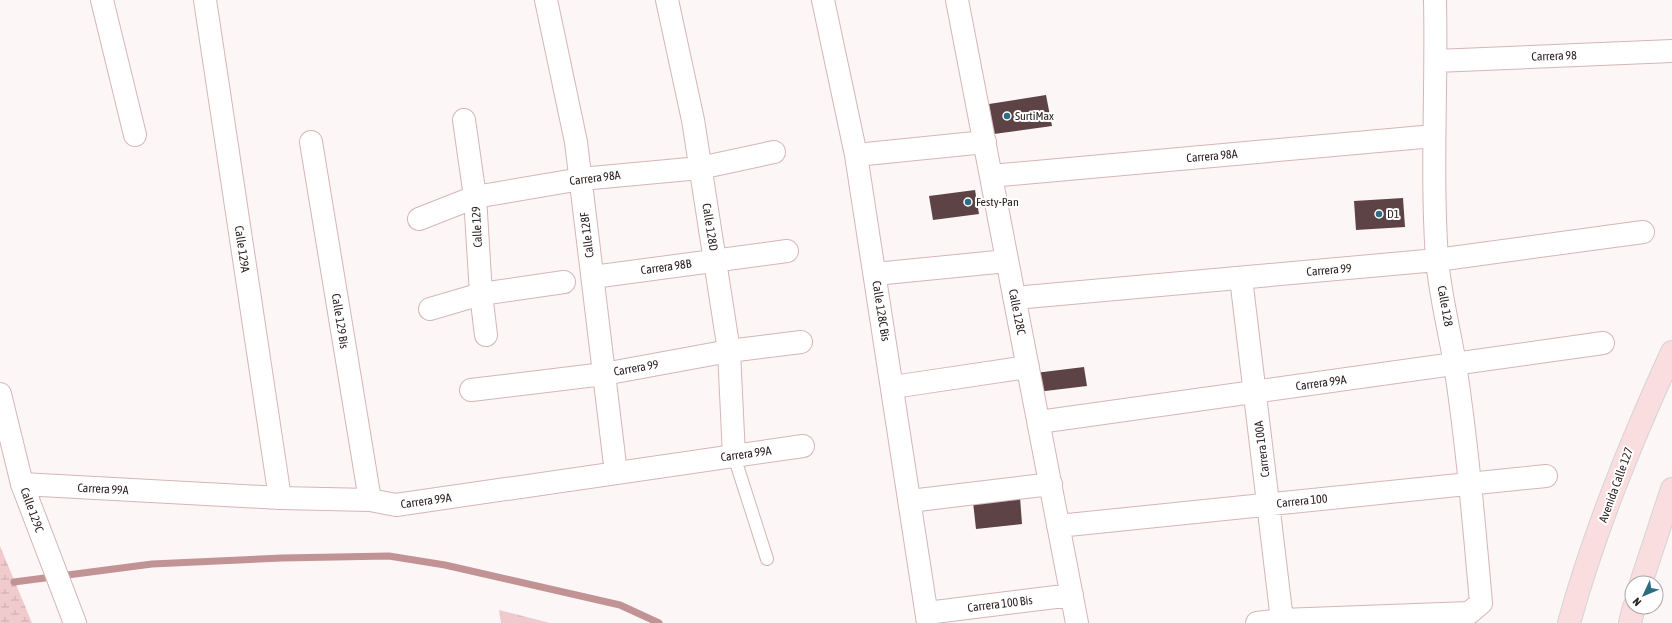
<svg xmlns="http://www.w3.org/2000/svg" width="1672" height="623" font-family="'Asap Condensed',sans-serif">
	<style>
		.grass { fill: url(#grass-tufts) }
		.wetland { fill: url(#wetland-marsh) }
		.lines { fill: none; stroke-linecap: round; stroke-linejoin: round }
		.stream { stroke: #c29395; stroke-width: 7 }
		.building { fill: #5d4345 }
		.service-casing { stroke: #d4b6b7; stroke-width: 14 }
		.minor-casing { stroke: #d4b6b7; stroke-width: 24 }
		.tertiary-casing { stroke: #d4b6b7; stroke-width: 24 }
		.primary-casing { stroke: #d5d3d3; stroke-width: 24 }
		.service { stroke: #fff; stroke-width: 12 }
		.minor { stroke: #fff; stroke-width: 22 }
		.tertiary { stroke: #fff; stroke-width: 22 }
		.primary { stroke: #fadddf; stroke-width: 22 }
		.poi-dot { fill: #2e6c82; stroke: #fff; stroke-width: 1.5 }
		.labels { text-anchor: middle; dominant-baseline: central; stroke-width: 4; stroke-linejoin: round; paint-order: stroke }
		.street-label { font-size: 12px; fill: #2d2122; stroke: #fff }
		.poi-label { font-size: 12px; fill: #2d2122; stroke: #fff; text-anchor: start }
	</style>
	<defs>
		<pattern id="grass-tufts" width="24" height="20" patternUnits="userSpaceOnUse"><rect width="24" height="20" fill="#f0cacc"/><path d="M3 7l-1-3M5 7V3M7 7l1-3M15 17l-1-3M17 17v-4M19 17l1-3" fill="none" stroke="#ceadaf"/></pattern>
		<pattern id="wetland-marsh" width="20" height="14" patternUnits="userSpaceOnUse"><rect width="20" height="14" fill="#f0cacc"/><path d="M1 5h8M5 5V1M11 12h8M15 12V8" fill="none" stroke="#ceadaf"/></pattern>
	</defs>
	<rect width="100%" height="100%" fill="#fdf6f6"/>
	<!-- grass -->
	<path class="grass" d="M499 610 550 623H501Z"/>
	<!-- wetland -->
	<path class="wetland" d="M0 546 32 623H0Z"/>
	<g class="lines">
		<!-- stream -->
		<path class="stream" d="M14 582 152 564 282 558 389 556 445 565 620 605 659 623"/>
	</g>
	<!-- building -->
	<path class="building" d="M1046 95 1052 126 994 134 989 104Z
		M975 190 979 214 933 220 929 196Z
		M1403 198 1405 227 1356 230 1354 201Z
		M1084 367 1087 386 1037 392 1035 373Z
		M1020 497 1022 524 976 529 973 502Z"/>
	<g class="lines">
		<!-- service casing -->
		<g class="service-casing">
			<path id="service" d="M734 456 767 559"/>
		</g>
		<!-- minor casing -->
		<g class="minor-casing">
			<path id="minor" d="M102 0 135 135
				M205 0 280 498
				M546 0 576 142 616 473
				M667 0 693 120 729 351 734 456
				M823 0 856 155 928 623
				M957 0 1077 623
				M1436 61 1672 51
				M464 120 475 197 481 294 486 335
				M311 142 370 500
				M856 155 985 142
				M991 176 1434 136
				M419 219 475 197 581 179 700 168 774 152
				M875 274 1007 261
				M593 277 787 251
				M1241 278 1282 620
				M1015 298 1437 260 1643 232
				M430 309 481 294 564 282
				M893 387 1028 367
				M471 390 604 374 729 351 801 342
				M1039 422 1603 343
				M22 484 280 498 370 500 396 505 803 446
				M910 501 1051 484
				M1058 526 1546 476
				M927 613 1072 595
				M1257 623 1282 620 1469 613 1481 603C1474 523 1467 443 1455 364 1449 329 1440 294 1437 259 1431 173 1437 86 1435 0"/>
		</g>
		<!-- tertiary casing -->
		<g class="tertiary-casing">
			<path id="tertiary" d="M0 394 22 484 75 623"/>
		</g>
		<!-- primary casing -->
		<g class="primary-casing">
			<path id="primary" d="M1641 583 1672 489
				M1569 623C1595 529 1632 440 1672 352
				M1630 623 1634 607"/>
		</g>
		<!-- service -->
		<use href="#service" class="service"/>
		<!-- minor -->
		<use href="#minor" class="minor"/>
		<!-- tertiary -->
		<use href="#tertiary" class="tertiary"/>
		<!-- primary -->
		<use href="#primary" class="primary"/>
	</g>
	<!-- markers -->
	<g class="poi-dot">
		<circle cx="1007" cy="116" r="4"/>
		<circle cx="968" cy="202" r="4"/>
		<circle cx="1379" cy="214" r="4"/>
	</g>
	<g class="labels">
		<!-- street labels -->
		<g class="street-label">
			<text transform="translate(1554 56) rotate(-2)">Carrera 98</text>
			<text transform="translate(1212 156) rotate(-5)">Carrera 98A</text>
			<text transform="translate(595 178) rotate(-7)">Carrera 98A</text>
			<text transform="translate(477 227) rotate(-93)">Calle 129</text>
			<text transform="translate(710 227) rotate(81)">Calle 128D</text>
			<text transform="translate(587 235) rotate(-97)">Calle 128F</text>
			<text transform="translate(242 249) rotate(82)">Calle 129A</text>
			<text transform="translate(666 267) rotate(-8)">Carrera 98B</text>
			<text transform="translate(1329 270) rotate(-5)">Carrera 99</text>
			<text transform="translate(1445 306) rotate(80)">Calle 128</text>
			<text transform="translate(881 311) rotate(81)">Calle 128C Bis</text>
			<text transform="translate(1017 312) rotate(79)">Calle 128C</text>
			<text transform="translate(340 321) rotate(81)">Calle 129 Bis</text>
			<text transform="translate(636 368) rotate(-10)">Carrera 99</text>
			<text transform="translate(1321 383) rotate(-8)">Carrera 99A</text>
			<text transform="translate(1262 449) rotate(-97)">Carrera 100A</text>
			<text transform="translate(746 454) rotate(-8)">Carrera 99A</text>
			<text transform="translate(1616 485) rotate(-70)">Avenida Calle 127</text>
			<text transform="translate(103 489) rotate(3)">Carrera 99A</text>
			<text transform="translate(426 501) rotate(-8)">Carrera 99A</text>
			<text transform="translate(1302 501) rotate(-6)">Carrera 100</text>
			<text transform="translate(32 510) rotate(70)">Calle 129C</text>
			<text transform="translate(1000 604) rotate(-7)">Carrera 100 Bis</text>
		</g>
		<!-- poi labels -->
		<g class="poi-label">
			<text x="1015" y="116">SurtiMax</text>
			<text x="976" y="202">Festy-Pan</text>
			<text x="1387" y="214">D1</text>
		</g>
	</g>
	<!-- north arrow -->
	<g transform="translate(1644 595) rotate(226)"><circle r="19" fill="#ffffff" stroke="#aba6a7"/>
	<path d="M0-3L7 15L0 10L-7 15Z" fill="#2e6c82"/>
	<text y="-6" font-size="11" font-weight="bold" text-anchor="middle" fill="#2d2122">N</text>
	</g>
</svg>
